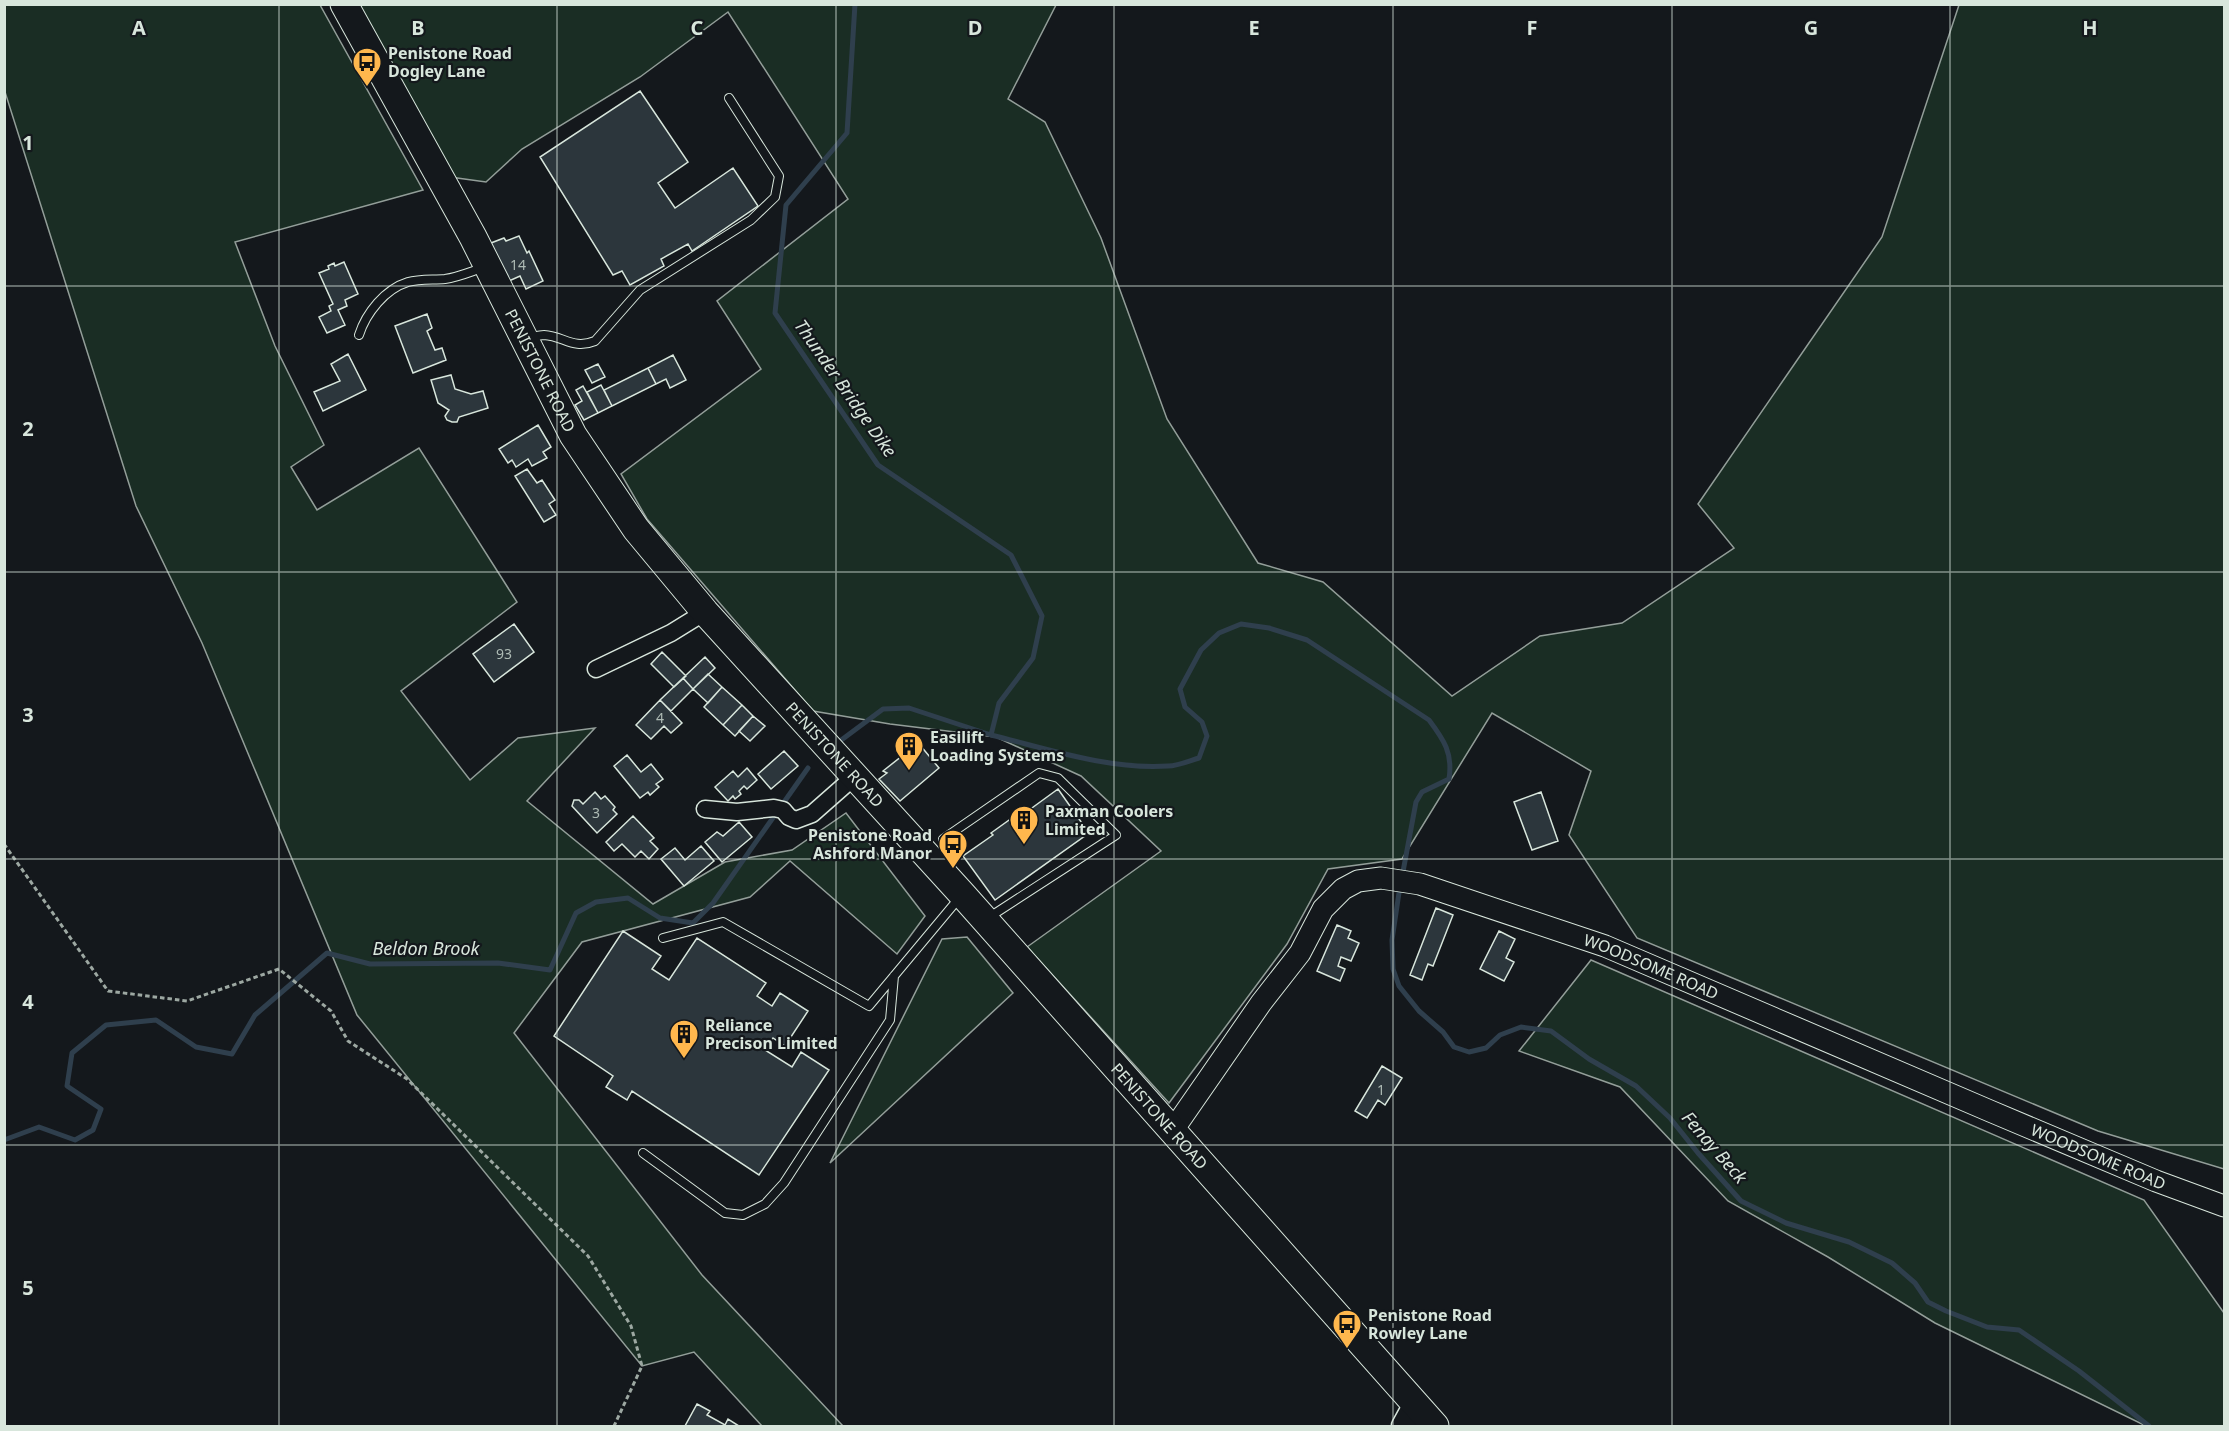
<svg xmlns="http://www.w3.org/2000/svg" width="2229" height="1431" font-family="'Noto Sans',sans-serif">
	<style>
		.green { fill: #1a2d24; stroke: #939e99; stroke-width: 1.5 }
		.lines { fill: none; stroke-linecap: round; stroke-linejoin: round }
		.stream { stroke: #2f3f4d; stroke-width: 5 }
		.building { fill: #2c363c; stroke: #d8e6dc; stroke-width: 1.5 }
		.service-casing { stroke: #d8e6dc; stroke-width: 10 }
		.minor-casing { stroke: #d8e6dc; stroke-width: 19 }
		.tertiary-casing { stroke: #d8e6dc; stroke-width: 23 }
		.secondary-casing { stroke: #d8e6dc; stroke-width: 25 }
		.trunk-casing { stroke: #d8e6dc; stroke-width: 29 }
		.path { stroke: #9da8a2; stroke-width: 3; stroke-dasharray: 4.5 3; stroke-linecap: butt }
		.service { stroke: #14181c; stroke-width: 8 }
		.minor { stroke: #14181c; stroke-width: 16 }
		.tertiary { stroke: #14181c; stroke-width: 21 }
		.secondary { stroke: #14181c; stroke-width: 22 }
		.trunk { stroke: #14181c; stroke-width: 27 }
		.grid { fill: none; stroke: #d8e6dc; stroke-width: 1.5; stroke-opacity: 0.55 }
		.labels { text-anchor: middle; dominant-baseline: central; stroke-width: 4.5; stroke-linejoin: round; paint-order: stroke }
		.number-label { font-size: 14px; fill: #adbab4 }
		.poi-label { font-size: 16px; font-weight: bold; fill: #d8e6dc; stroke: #14181c; text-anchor: start }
		.street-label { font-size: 16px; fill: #d8e6dc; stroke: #14181c }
		.water-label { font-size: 18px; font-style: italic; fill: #d8e6dc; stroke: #14181c }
		.grid-label { font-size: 20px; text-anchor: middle; font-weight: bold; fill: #d8e6dc; stroke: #14181c; stroke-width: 4.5; stroke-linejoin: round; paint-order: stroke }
	</style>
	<rect width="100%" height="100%" fill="#14181c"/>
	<!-- green -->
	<path class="green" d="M4 5H320L423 190 235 242 275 346 324 445 291 467 317 510 419 448 517 602 401 691 470 780 518 738 595 728 527 801 653 904 725 862 792 850 846 813 925 916 897 954 790 861 750 897 582 942 514 1033 702 1275 843 1426H762L694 1352 642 1366 357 1015 202 643 136 506 5 92Z
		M357 5H1056L1008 99 1045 122 1101 238 1167 419 1258 563 1323 582 1452 696 1540 636 1622 623 1734 548 1698 504 1882 237 1959 5H2224V1169L2098 1131 1637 938 1569 835 1591 771 1492 713 1402 859 1328 869 1287 944 1169 1103 1027 947 1161 851 1081 776 996 737 890 724 813 711 647 519 621 474 761 369 717 301 848 199 728 12 640 77 522 149 486 182 450 177Z
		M967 937 1013 993 830 1163 942 939Z
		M1591 960 2144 1200 2224 1313V1426H2146L1935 1323 1828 1257 1728 1201 1620 1087 1519 1051Z"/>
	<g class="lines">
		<!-- stream -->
		<path class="stream" d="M855 4 847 133 786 205 775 313 878 465 1011 555 1042 616 1033 658 999 703 991 735C1048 749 1109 770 1168 766 1178 766 1189 761 1199 758L1207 736 1202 722 1185 707 1180 689 1201 650 1219 633 1241 624 1269 628 1307 640 1429 720C1444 740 1453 753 1449 779L1422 792 1416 802 1402 877
			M840 741 883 709 909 708 991 735
			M1400 886 1392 940 1393 969 1399 986 1419 1011 1443 1032 1454 1047 1469 1052 1486 1048 1500 1035 1521 1027 1551 1031 1589 1059 1636 1086 1670 1118 1698 1153 1741 1201 1786 1223 1849 1242 1892 1263 1915 1283 1928 1302 1946 1311 1987 1327 2019 1330 2079 1371 2149 1426
			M4 1140 39 1127 75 1140 93 1130 101 1109 67 1086 72 1053 106 1025 156 1020 196 1047 232 1054 255 1015 327 953 370 964 498 963 550 970 576 913 596 902 628 898 660 918 693 923 713 903 808 768"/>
	</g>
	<!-- building -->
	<path class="building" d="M640 91 688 162 658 183 675 208 733 168 758 206 692 251 688 244 661 259 664 266 630 285 622 271 613 275 540 157Z
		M519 236 527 253 529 251 543 281 526 289 520 276 509 281 491 243 504 238 506 241Z
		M344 262 358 294 345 300 347 306 338 310 345 325 327 333 319 317 331 311 329 306 333 304 319 273 329 269 328 266 334 263 335 266Z
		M427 314 432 328 427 331 435 350 442 348 446 360 413 373 395 326Z
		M348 354 366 390 323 411 314 392 340 381 331 364Z
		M673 355 686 380 670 388 666 379 656 384 648 368Z
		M598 364 605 377 592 383 585 370Z
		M648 368 656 384 612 406 604 390Z
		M451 375 455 389 471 394 483 391 488 408 459 417 457 422H452L447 420 445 416 449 410 438 403 431 380Z
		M601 385 612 406 598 413 587 392Z
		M583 386 598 413 584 420 575 405 582 401 576 390Z
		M538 425 551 447 543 452 547 458 532 466 528 459 516 467 512 460 508 463 499 449Z
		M527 469 537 483 542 480 555 500 549 504 556 515 544 522 515 476Z
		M514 624 534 652 494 682 473 654Z
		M662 652 686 676 674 687 651 664Z
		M705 657 715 668 693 689 683 678Z
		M708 674 722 687 708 703 693 689Z
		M683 678 693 689 671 711 660 700Z
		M722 687 742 705 723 725 704 707Z
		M660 700 682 723 671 733 664 726 651 739 636 725Z
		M742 705 753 716 735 736 723 725Z
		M753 716 765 726 750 741 739 731Z
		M920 745 939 768 900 801 879 779 887 773 883 771 902 756 904 758Z
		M784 751 798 766 771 789 758 774Z
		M627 755 641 772 651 764 663 779 656 784 659 787 650 795 648 792 640 798 614 766Z
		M747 768 757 780 747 789 744 786 739 791 741 794 735 799 733 796 728 801 715 787 733 771 738 777Z
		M1058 789 1089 833 995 900 963 856 993 835 991 833 1023 810 1025 813Z
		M595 792 601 799 605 796 615 807 613 810 617 814 597 833 572 806 574 800H579L583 804Z
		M1541 792 1558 841 1532 850 1514 802Z
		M633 816 654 838 650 841 658 849 649 859 641 851 635 857 622 844 614 851 606 842Z
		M739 822 752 837 722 862 705 842 717 832 723 836Z
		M701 846 714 861 684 886 661 859 675 848 685 860Z
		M1436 908 1453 915 1433 966 1428 964 1422 980 1410 975Z
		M1337 925 1351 931 1348 938 1359 943 1351 961 1341 957 1338 966 1345 969 1340 981 1317 971Z
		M623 931 661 956 652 969 669 980 697 938 766 983 757 996 772 1006 780 993 808 1011 785 1046 773 1038 765 1050 792 1067 801 1052 829 1070 759 1175 632 1091 627 1100 606 1087 613 1076 554 1036Z
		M1499 931 1515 939 1506 958 1514 962 1504 981 1480 969Z
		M1382 1066 1402 1078 1385 1105 1378 1100 1367 1118 1355 1111Z
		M697 1404 710 1411 707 1415 725 1425 728 1419 739 1426H685Z"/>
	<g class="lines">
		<!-- service casing -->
		<g class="service-casing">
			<path id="service" d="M359 335C366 313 385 289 408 282 419 279 433 280 445 279 459 277 472 271 485 267
				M529 338C534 337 539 335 544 335 564 336 573 350 595 341L640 290 751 220 775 197 779 176 729 98
				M943 839 1039 773 1058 778 1116 835 988 918
				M663 938 723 922 869 1006 960 897
				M643 1153 725 1213 743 1215 765 1204 784 1183 890 1020 894 976"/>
		</g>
		<!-- minor casing -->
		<g class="minor-casing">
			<path id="minor" d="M596 669 671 633 705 612
				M705 809 737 812 774 808 783 810 789 817 796 820 812 814 854 777"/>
		</g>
		<!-- tertiary casing -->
		<g class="tertiary-casing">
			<g id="tertiary">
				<path id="s1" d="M1173 1130 1261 1003 1300 953 1323 909 1343 889 1358 881 1381 878 1420 884 1605 946 1990 1111 2156 1181 2224 1206"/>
			</g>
		</g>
		<!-- secondary casing -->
		<g class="secondary-casing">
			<path id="secondary" d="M1403 1426 1415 1404"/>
		</g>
		<!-- trunk casing -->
		<g class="trunk-casing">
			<g id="trunk">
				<path id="s2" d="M344 4 473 237 573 435 636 529 705 612 962 894 1435 1426"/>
			</g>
		</g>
		<!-- path -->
		<path class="path" d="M4 844 108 991 187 1001 279 969 331 1011 348 1041 407 1079 588 1256 631 1326 642 1366 614 1426"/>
		<!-- service -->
		<use href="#service" class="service"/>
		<!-- minor -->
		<use href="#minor" class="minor"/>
		<!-- tertiary -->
		<use href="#tertiary" class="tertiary"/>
		<!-- secondary -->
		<use href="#secondary" class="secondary"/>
		<!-- trunk -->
		<use href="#trunk" class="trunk"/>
	</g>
	<!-- grid -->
	<path class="grid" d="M279 4V1426M557 4V1426M836 4V1426M1114 4V1426M1393 4V1426M1672 4V1426M1950 4V1426M4 286H2224M4 572H2224M4 859H2224M4 1145H2224"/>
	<!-- icons -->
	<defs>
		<g id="bus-pin" transform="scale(1.5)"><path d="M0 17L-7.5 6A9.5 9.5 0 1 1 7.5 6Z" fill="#ffb74d" stroke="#14181c"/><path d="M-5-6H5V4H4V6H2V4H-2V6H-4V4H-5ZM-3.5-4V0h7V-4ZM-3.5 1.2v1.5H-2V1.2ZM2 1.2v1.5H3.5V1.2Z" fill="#111"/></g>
		<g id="building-pin" transform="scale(1.5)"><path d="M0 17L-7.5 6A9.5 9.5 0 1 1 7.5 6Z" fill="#ffb74d" stroke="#14181c"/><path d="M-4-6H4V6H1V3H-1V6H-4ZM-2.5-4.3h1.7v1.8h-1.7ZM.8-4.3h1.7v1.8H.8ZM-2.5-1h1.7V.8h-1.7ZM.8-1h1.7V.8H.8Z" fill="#111"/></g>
	</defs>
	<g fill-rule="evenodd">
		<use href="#bus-pin" x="367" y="62"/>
		<use href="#building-pin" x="909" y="746"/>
		<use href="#building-pin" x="1024" y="820"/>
		<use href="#bus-pin" x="953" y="844"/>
		<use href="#building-pin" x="684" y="1034"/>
		<use href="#bus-pin" x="1347" y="1324"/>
	</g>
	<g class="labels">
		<!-- number labels -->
		<g class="number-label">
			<text x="518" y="264">14</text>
			<text x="504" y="653">93</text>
			<text x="660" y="717">4</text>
			<text x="596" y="812">3</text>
			<text x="1381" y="1089">1</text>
		</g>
		<!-- poi labels -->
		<g class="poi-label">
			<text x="388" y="53">Penistone Road<tspan x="388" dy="18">Dogley Lane</tspan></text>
			<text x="930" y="737">Easilift<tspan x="930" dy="18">Loading Systems</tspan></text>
			<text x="1045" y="811">Paxman Coolers<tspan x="1045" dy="18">Limited</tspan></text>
			<text x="932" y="835" text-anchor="end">Penistone Road<tspan x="932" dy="18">Ashford Manor</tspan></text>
			<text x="705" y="1025">Reliance<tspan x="705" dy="18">Precison Limited</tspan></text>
			<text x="1368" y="1315">Penistone Road<tspan x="1368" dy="18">Rowley Lane</tspan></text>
		</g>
		<!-- street labels -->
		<g class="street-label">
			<text stroke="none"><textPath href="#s2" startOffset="416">PENISTONE ROAD</textPath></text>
			<text stroke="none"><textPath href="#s2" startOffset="902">PENISTONE ROAD</textPath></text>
			<text stroke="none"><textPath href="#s1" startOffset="621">WOODSOME ROAD</textPath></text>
			<text stroke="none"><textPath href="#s2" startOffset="1388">PENISTONE ROAD</textPath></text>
			<text stroke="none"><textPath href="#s1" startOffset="1107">WOODSOME ROAD</textPath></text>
		</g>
		<!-- water labels -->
		<g class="water-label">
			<text transform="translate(846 388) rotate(55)">Thunder Bridge Dike</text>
			<text x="426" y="948">Beldon Brook</text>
			<text transform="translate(1715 1147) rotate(49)">Fenay Beck</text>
		</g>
	</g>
	<g class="grid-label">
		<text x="139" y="35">A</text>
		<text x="418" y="35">B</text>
		<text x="697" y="35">C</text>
		<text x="975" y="35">D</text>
		<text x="1254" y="35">E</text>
		<text x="1532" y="35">F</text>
		<text x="1811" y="35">G</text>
		<text x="2090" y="35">H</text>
		<text x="28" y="150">1</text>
		<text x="28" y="436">2</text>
		<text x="28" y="722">3</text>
		<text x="28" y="1009">4</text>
		<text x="28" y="1295">5</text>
	</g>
	<!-- border -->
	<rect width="2229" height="1431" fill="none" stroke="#d8e6dc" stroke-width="12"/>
</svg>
